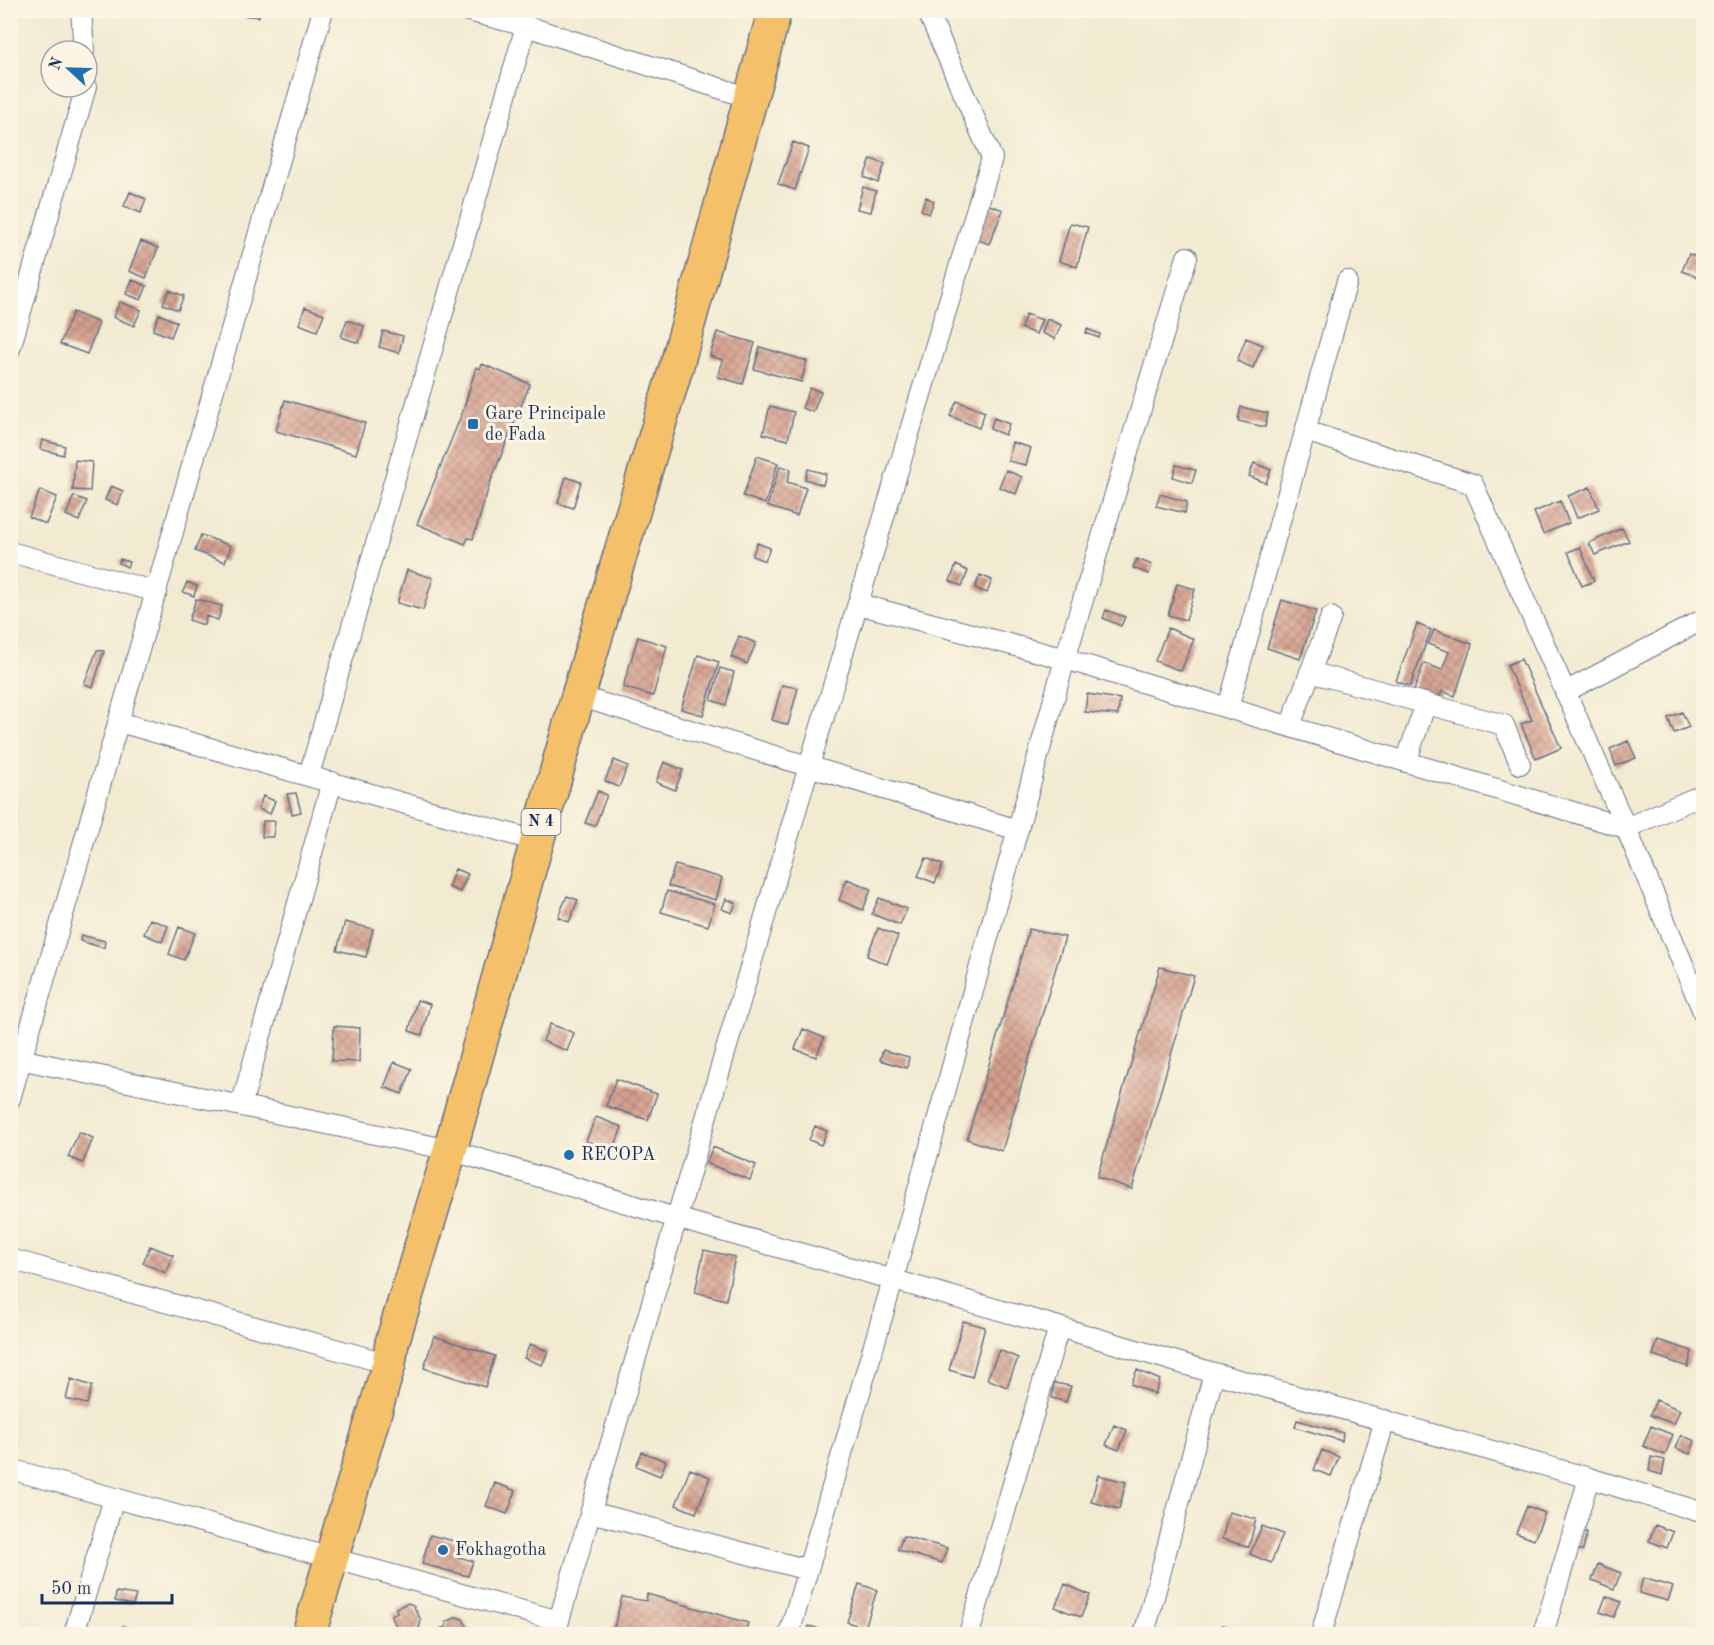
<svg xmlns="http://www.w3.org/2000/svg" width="1714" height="1645" font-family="'Old Standard TT',serif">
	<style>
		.building { fill: url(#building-cross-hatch) }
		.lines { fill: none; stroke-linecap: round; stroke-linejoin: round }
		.street-casing { stroke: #667187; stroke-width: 22 }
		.highway-casing { stroke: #667187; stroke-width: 36 }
		.street { stroke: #fff; stroke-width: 20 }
		.highway { stroke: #f4c16a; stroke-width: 33 }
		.poi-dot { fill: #1f6fb2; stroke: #fcf5e5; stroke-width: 2 }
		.labels { text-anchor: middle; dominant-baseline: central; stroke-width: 6; stroke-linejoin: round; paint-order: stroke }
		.shield { fill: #fcf5e5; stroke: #5e6a86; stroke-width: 1.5 }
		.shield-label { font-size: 16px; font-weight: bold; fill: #1b2f5e }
		.poi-label { font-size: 18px; fill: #1b2f5e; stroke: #fcf5e5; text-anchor: start }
	</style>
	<defs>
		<pattern id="building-cross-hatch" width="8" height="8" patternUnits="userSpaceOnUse" patternTransform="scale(1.5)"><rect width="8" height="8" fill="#d59f8d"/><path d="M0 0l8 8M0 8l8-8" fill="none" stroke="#ac8276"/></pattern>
	</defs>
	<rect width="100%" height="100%" fill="#fcf5e5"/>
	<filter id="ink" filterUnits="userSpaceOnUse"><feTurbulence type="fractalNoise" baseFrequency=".0167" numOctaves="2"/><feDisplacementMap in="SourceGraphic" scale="12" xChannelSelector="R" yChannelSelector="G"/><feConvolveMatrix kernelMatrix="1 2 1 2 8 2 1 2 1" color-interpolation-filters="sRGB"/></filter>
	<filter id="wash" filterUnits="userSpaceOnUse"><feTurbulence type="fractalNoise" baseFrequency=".008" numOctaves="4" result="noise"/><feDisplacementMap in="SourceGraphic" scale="24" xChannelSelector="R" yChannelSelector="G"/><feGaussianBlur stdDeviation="1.35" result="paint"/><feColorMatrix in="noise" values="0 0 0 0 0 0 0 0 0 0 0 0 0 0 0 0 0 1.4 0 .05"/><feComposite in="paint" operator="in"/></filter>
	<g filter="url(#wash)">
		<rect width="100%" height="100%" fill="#f2ebd2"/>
		<g id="blocks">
			<!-- building -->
			<path class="building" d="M243 10H260L259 17 242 15Z
				M793 142 809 148 795 190 778 184Z
				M871 159 885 164 878 183 864 177Z
				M863 187 876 191 871 212 857 209Z
				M130 192 146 199 141 213 124 206Z
				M926 197 934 201 929 214 921 210Z
				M984 203 1003 210 989 244 971 237Z
				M1070 223 1088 227 1077 267 1059 261Z
				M141 241 158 248 146 278 129 271Z
				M1689 254 1704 259 1698 277 1682 271Z
				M132 280 147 286 141 300 126 294Z
				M169 290 184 296 178 310 163 304Z
				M120 302 141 310 134 326 113 317Z
				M305 307 324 314 317 331 299 324Z
				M73 312 99 323 87 354 60 344Z
				M159 314 177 322 171 337 153 330Z
				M1026 314 1042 320 1036 334 1021 328Z
				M1047 319 1061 325 1055 339 1042 333Z
				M347 320 364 326 359 343 341 337Z
				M1087 329 1100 334 1099 338 1086 333Z
				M383 331 403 336 399 353 379 347Z
				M717 332 755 343 743 384 718 377 723 360 710 356Z
				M1246 338 1263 345 1253 368 1237 361Z
				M760 347 807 361 801 382 754 369Z
				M482 364 530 384 490 483 473 539 468 538 465 544 417 524 463 411 476 367 480 369Z
				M810 388 821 392 813 412 802 408Z
				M285 400 365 423 356 454 276 431Z
				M957 401 985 412 979 428 950 416Z
				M770 406 794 412 788 440 763 434Z
				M1241 407 1268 413 1265 427 1238 421Z
				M994 418 1009 424 1005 435 990 429Z
				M42 440 65 446 63 455 40 449Z
				M1012 442 1031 448 1026 465 1008 461Z
				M757 456 778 463 765 504 743 496Z
				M75 460 92 462 90 491 73 490Z
				M1254 463 1271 470 1266 483 1249 476Z
				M1176 465 1196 470 1192 483 1173 477Z
				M780 466 791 469 787 482 806 488 797 516 767 506Z
				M808 469 826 474 823 485 805 479Z
				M1006 470 1022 477 1016 494 999 487Z
				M566 477 581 482 573 508 558 503Z
				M111 486 123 491 118 505 105 500Z
				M1590 487 1599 509 1577 518 1568 496Z
				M40 490 57 497 46 524 29 517Z
				M1160 494 1187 502 1185 513 1156 506Z
				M74 496 87 501 79 521 66 515Z
				M1560 501 1569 523 1543 534 1534 512Z
				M1622 528 1629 541 1595 555 1589 543Z
				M201 535 231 546 225 562 195 551Z
				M757 543 770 548 765 561 752 556Z
				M1580 547 1594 581 1582 586 1568 552Z
				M120 559 129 562 127 567 119 563Z
				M1137 559 1152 565 1149 574 1133 568Z
				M956 565 968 571 962 586 950 581Z
				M407 570 433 578 423 610 397 603Z
				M980 575 992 580 987 593 975 588Z
				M187 582 197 586 194 596 183 592Z
				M1177 584 1195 589 1186 620 1168 615Z
				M196 599 222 606 218 620 206 616 204 625 189 620Z
				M1282 600 1316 611 1300 659 1267 648Z
				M1106 610 1125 617 1121 626 1103 618Z
				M1417 624 1431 630 1410 686 1396 681Z
				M1168 628 1194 639 1181 671 1155 661Z
				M1434 630 1472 644 1455 696 1442 691 1439 698 1414 690 1424 663 1442 670 1449 652 1428 644Z
				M739 636 756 643 747 664 731 657Z
				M638 637 667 646 653 696 623 687Z
				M97 650 104 651 93 687 84 684Z
				M698 655 719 662 703 715 681 709Z
				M1521 659 1561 748 1536 759 1521 724 1532 720 1507 665Z
				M720 668 734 672 726 705 711 700Z
				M782 685 798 688 788 725 772 720Z
				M1087 694 1120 699 1118 715 1085 712Z
				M1682 712 1689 727 1674 733 1668 718Z
				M1628 741 1636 758 1616 766 1610 749Z
				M614 760 628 766 619 787 605 781Z
				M664 762 683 770 675 790 656 782Z
				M598 791 607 795 595 826 585 823Z
				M296 793 301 812 292 814 287 794Z
				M263 796 275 801 270 814 258 809Z
				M263 821H275L273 837H262Z
				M926 858 943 865 935 883 918 876Z
				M675 865 722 878 716 900 668 886Z
				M455 869 468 874 460 892 448 887Z
				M847 879 871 889 863 910 839 900Z
				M667 891 715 904 708 926 661 912Z
				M567 896 578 900 569 922 558 917Z
				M879 898 907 909 900 925 872 914Z
				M726 899 736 903 732 913 722 909Z
				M150 919 168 926 162 942 144 934Z
				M345 922 373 929 366 957 337 950Z
				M179 927 195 933 184 960 169 954Z
				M878 928 898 936 887 964 867 956Z
				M1029 929 1065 937 1002 1151 967 1139Z
				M81 935 105 941 104 948 80 941Z
				M1160 967 1194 976 1132 1189 1097 1177Z
				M417 1000 430 1004 422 1035 409 1031Z
				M550 1024 574 1033 567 1051 543 1041Z
				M334 1026 360 1028 359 1062 332 1061Z
				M803 1029 824 1038 816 1057 795 1049Z
				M883 1050 909 1057 907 1068 880 1060Z
				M394 1062 412 1069 402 1094 384 1087Z
				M616 1079 657 1094 648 1120 606 1106Z
				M596 1117 622 1127 613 1151 586 1141Z
				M815 1126 827 1131 821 1145 809 1140Z
				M79 1132 93 1138 83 1163 68 1157Z
				M713 1147 756 1165 750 1180 706 1163Z
				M150 1246 173 1255 166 1273 143 1263Z
				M704 1250 735 1257 726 1300 695 1292Z
				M963 1321 985 1327 972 1377 949 1370Z
				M434 1336 495 1356 485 1387 424 1368Z
				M1658 1340 1692 1351 1688 1367 1653 1355Z
				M530 1344 548 1351 542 1365 524 1358Z
				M999 1350 1018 1358 1007 1387 987 1379Z
				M1137 1370 1160 1380 1155 1394 1131 1384Z
				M71 1379 92 1386 87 1404 66 1399Z
				M1054 1383 1071 1386 1066 1402 1052 1398Z
				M1656 1400 1680 1410 1674 1424 1650 1415Z
				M1297 1420 1343 1433 1342 1441 1295 1427Z
				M1114 1425 1127 1430 1119 1450 1106 1445Z
				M1651 1426 1673 1435 1665 1455 1643 1446Z
				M1681 1435 1695 1441 1690 1454 1676 1448Z
				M1322 1450 1339 1457 1331 1476 1314 1470Z
				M642 1452 666 1461 660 1476 636 1466Z
				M1651 1457 1665 1460 1662 1475 1649 1471Z
				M690 1469 710 1477 696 1513 676 1505Z
				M1098 1475 1126 1482 1119 1509 1091 1502Z
				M495 1483 516 1491 507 1514 486 1506Z
				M1527 1506 1545 1513 1534 1540 1516 1533Z
				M1229 1512 1256 1519 1249 1547 1222 1539Z
				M1655 1525 1673 1532 1667 1548 1649 1541Z
				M1262 1526 1283 1534 1271 1563 1250 1554Z
				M1582 1532H1587L1583 1550H1578Z
				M430 1535 462 1543 458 1557 473 1561 468 1576 422 1564Z
				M903 1536 947 1548 942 1563 898 1550Z
				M1598 1564 1621 1573 1614 1589 1592 1580Z
				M1643 1578 1673 1587 1668 1601 1639 1593Z
				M859 1584 877 1590 865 1628 847 1622Z
				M1065 1584 1090 1595 1081 1617 1055 1607Z
				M116 1592 136 1595 133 1605 115 1601Z
				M647 1594 748 1623 745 1634H612L622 1597 646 1601Z
				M1606 1596 1621 1602 1614 1617 1600 1612Z
				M408 1603 413 1605 421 1620 419 1629 409 1633 406 1630 399 1633 391 1615 397 1613 396 1608Z
				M457 1617 463 1619 471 1634H442L440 1629 446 1627V1622Z
				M1223 1625 1245 1634H1219Z
				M123 1626 137 1632 136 1634H120Z
				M809 1626 825 1631 824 1634H806Z
				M1630 1628 1644 1634H1627Z
				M848 1629 865 1634H846Z"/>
		</g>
	</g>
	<g filter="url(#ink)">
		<use href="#blocks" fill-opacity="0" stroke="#667187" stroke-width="1.5"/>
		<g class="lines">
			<!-- street casing -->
			<g class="street-casing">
				<path id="street" d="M81 10 84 51
					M465 10 526 26 750 98
					M10 349 86 87
					M1305 431 1473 484 1626 828 1704 1014
					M10 552 157 592
					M858 604 1065 659 1626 828 1704 794
					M1310 672 1504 725 1520 764
					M1565 692 1704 619
					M578 696 1018 830
					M1228 708 1347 281
					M119 722 536 841
					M1290 726 1331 617
					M1406 762 1426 703
					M309 775 526 26
					M10 1057 450 1150 676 1218 1059 1327 1214 1373 1589 1478 1704 1513
					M10 1099 323 10
					M241 1106 332 782
					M10 1259 389 1364
					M10 1469 559 1621
					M591 1512 808 1570
					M74 1634 114 1498
					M555 1634 809 766 992 158 927 10
					M789 1634 893 1280 1065 659 1187 257
					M969 1634 1059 1327
					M1144 1634 1214 1373
					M1321 1634 1385 1420
					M1543 1634 1589 1478"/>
			</g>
			<!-- highway casing -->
			<g class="highway-casing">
				<path id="highway" d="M309 1634 389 1364 392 1343 450 1150 578 696 678 361 775 10"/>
			</g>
			<!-- street -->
			<use href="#street" class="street"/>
			<!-- highway -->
			<use href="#highway" class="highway"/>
		</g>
	</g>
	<!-- markers -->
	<g class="poi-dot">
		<rect x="467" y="418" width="12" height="12" rx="3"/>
		<circle cx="569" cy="1155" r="6"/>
		<circle cx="443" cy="1550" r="6"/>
	</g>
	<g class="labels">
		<!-- shield labels -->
		<rect class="shield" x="521.5" y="809" width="39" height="26" rx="4.5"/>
		<g class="shield-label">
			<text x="541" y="822">N 4</text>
		</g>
		<!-- poi labels -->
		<g class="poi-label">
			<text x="485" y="414">Gare Principale<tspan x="485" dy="21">de Fada</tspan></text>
			<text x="581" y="1155">RECOPA</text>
			<text x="455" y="1550">Fokhagotha</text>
		</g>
	</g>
	<!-- margin -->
	<rect width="1714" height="1645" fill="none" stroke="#fcf5e5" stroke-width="36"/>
	<!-- north arrow -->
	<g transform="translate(69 69) rotate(292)"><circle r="28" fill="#fcf5e5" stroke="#a2a6af" stroke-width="1.5"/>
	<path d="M0-4.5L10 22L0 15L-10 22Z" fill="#1f6fb2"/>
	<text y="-9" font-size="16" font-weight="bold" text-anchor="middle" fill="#1b2f5e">N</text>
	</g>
	<!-- scale -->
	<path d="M42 1594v9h130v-9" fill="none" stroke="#1b2f5e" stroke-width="3"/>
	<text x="51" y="1594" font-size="18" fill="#1b2f5e" stroke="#fcf5e5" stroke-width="4.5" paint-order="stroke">50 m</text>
</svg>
